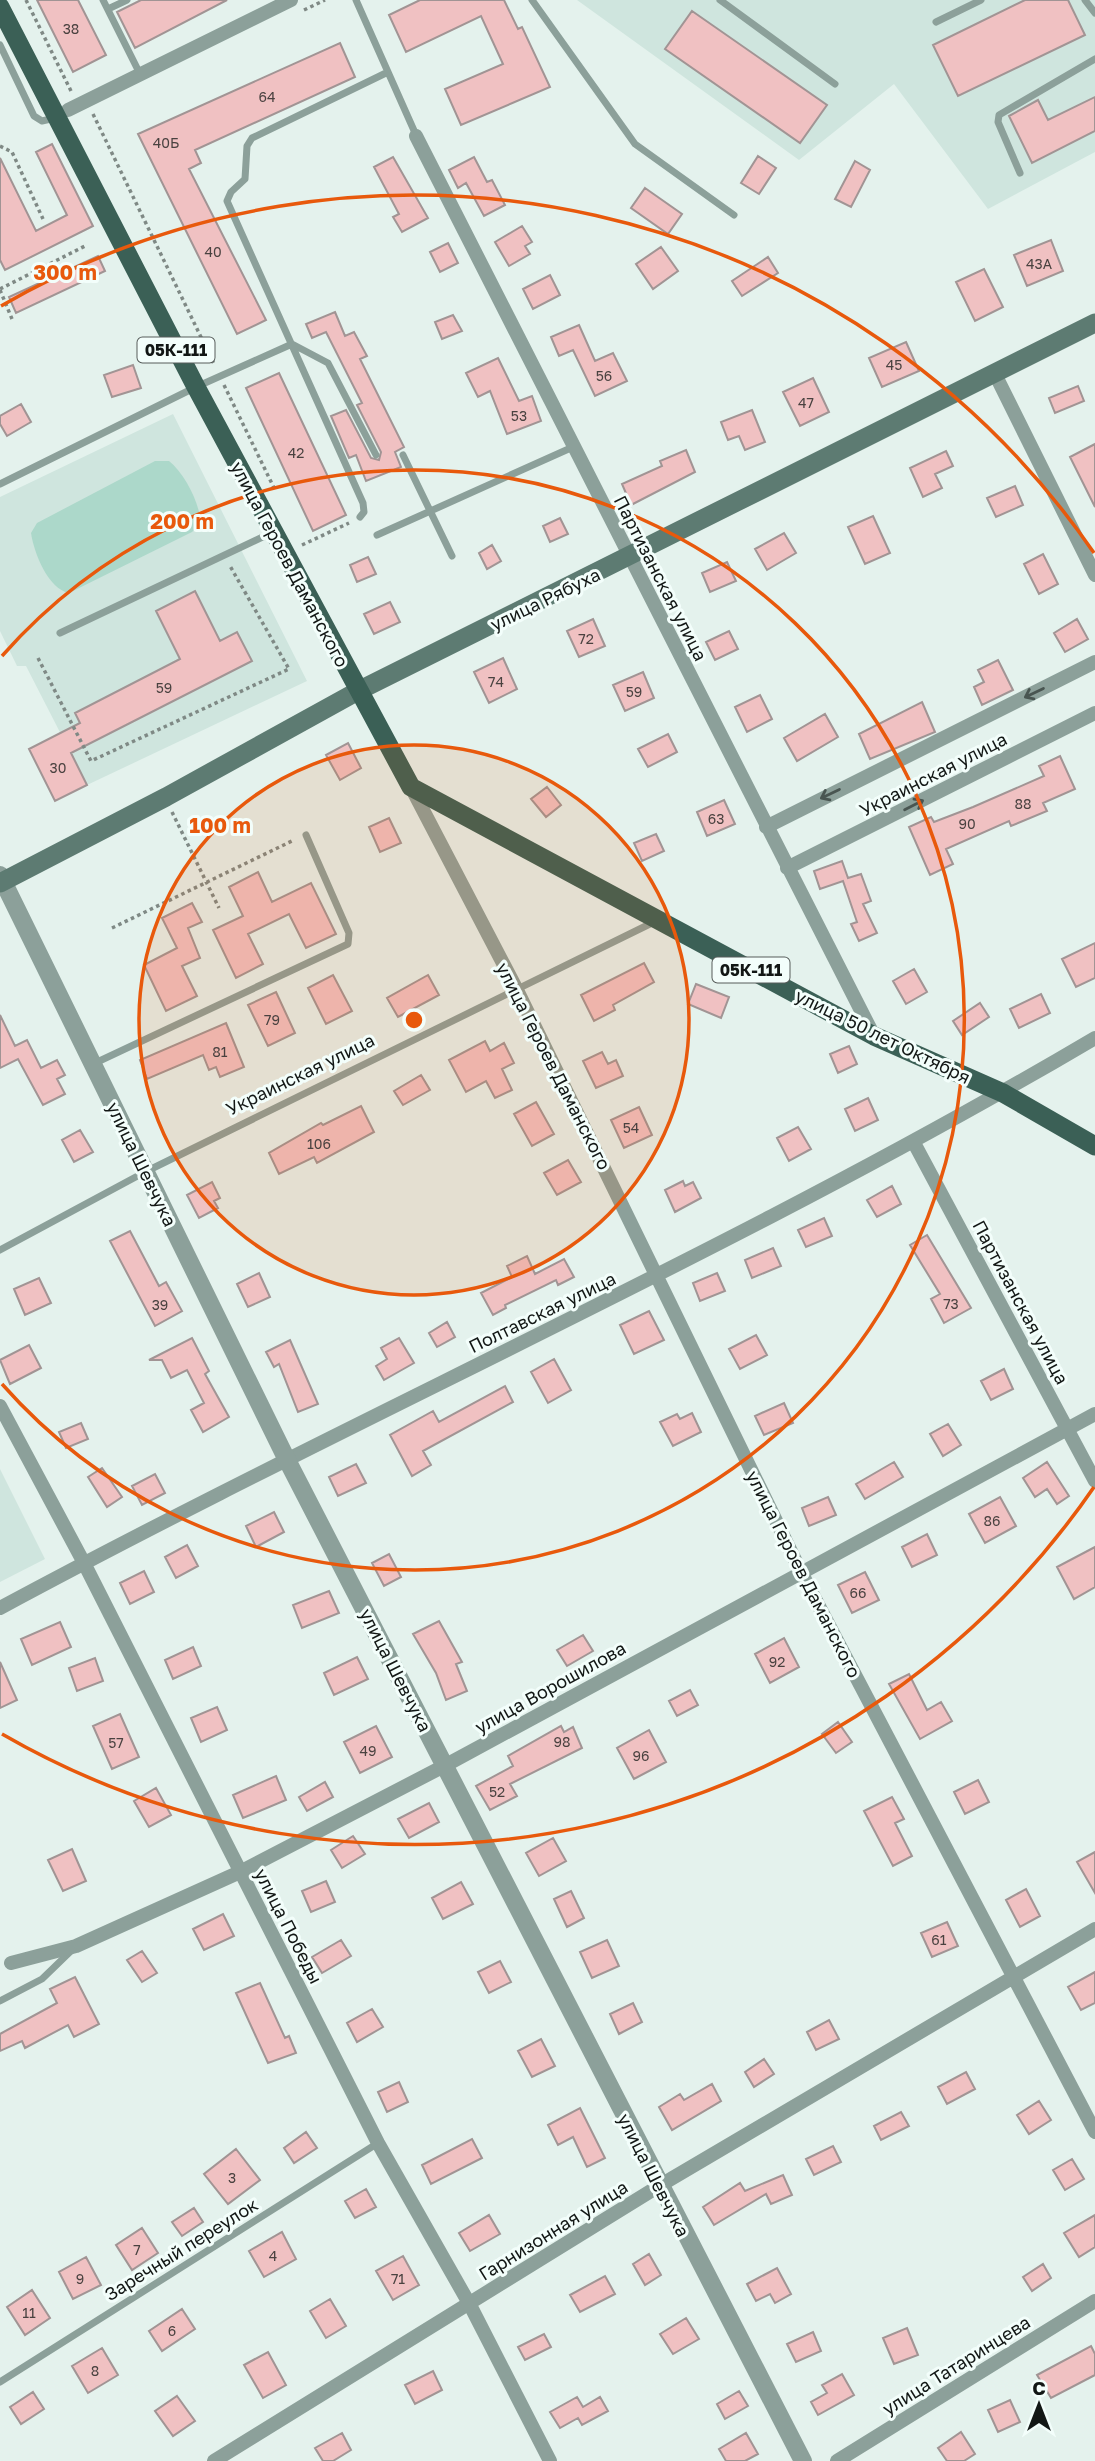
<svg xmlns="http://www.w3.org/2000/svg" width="1095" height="2461" font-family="'Golos Text',sans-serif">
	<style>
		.built { fill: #cfe5de }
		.green { fill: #acd8ca }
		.building { fill: #f0c1c2; stroke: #a19494; stroke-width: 2 }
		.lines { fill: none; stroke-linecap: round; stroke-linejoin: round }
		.path { stroke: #7f8985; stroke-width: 3.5; stroke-dasharray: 3.5 3.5; stroke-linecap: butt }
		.service { stroke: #8ca09a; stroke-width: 7 }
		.minor { stroke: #8ca09a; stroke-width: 14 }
		.tertiary { stroke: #8ca09a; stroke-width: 18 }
		.secondary { stroke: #5d7b72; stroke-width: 19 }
		.primary { stroke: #3b6056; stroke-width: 19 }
		.oneway { stroke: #495551 }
		.ring { fill: none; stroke: #e8590c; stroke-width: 3.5 }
		.labels { text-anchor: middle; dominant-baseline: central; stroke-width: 6; stroke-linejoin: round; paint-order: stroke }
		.number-label { font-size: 14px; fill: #4a4240 }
		.shield { fill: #f3fefb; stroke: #565c5a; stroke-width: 2 }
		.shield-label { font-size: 16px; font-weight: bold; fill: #121715 }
		.street-label { font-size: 18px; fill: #121715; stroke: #f3fefb }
		.centre { fill: #e8590c; stroke: #f3fefb; stroke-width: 3.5 }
		.ring-label { font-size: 21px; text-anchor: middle; font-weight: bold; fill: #e8590c; stroke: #f3fefb; stroke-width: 6; stroke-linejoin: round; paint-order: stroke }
	</style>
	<rect width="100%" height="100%" fill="#e4f2ed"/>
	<!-- built -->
	<path class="built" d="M577 0H1095V152L988 209 894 84 799 160Z
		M173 414 307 681 87 785 26 666H17L0 631V497Z
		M0 1469 45 1559 0 1582Z"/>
	<!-- green -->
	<path class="green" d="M155 461H169C185 474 199 502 201 523L192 532 69 593C48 589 34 553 31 533L37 523Z"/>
	<!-- building -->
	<path class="building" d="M37 0H78L106 55 73 72Z
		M141 0H227L135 48 117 12Z
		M420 0H504L518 29 522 27 550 87 461 125 445 89 503 64 481 16 406 52 389 15Z
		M1025 0H1068L1085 35 958 96 933 45Z
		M692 11 827 105 800 143 665 49Z
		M340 43 355 77 195 150 201 163 189 169 266 320 237 334 138 134Z
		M1095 97V131L1032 163 1009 116 1038 100 1048 120Z
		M52 144 93 226 5 270 0 260V158L36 231 67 215 36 152Z
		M758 156 776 168 759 194 741 183Z
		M393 157 428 218 402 232 393 217 399 214 374 167Z
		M474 157 487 182 492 180 505 205 484 216 466 183 458 188 449 170Z
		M855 161 870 170 851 207 835 199Z
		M645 188 682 214 668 234 631 208Z
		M522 226 532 242 525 246 530 254 509 266 495 242Z
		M1051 240 1063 271 1027 286 1014 255Z
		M448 243 458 263 440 272 430 252Z
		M661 247 678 271 653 289 636 264Z
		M98 256 105 271 16 313 9 297Z
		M768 257 778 273 742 296 732 281Z
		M984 269 1003 307 975 321 956 282Z
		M550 275 560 295 533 309 523 289Z
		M335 312 345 336 354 332 367 356 360 359 404 447 395 452 401 467 366 481 356 455 349 458 331 416 346 410 371 458 379 460 381 452 357 405 362 403 326 332 312 338 306 324Z
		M453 315 462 331 442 339 435 322Z
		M579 325 595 361 613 353 627 381 595 396 573 350 559 356 551 337Z
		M906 342 919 371 882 387 869 358Z
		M498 358 519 401 532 396 541 421 507 434 490 391 478 397 466 373Z
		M133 365 141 388 112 397 104 375Z
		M279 373 346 515 313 531 246 388Z
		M813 378 829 412 800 426 783 392Z
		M1078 386 1084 401 1055 413 1049 398Z
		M21 404 31 422 7 436 0 424V416Z
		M752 410 765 442 745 450 739 436 728 440 721 422Z
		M1095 444V507L1070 457Z
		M686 450 695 472 631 505 622 484 662 466 660 461Z
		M946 451 953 466 935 474 942 488 923 497 910 468Z
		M1015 486 1023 505 996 517 987 498Z
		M873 516 890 553 865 564 848 527Z
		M560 518 568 534 550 542 543 526Z
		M784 533 796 553 767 570 755 549Z
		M492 545 501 561 487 569 479 553Z
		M1043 554 1058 584 1039 594 1024 564Z
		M368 557 376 574 357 582 350 565Z
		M727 562 736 581 710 592 702 573Z
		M195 591 220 641 237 632 252 661 71 753 87 785 55 801 29 749 80 723 75 713 180 659 156 611Z
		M390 602 400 622 374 634 364 614Z
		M593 619 605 646 579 657 567 631Z
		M1077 619 1088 639 1065 652 1054 633Z
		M729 631 738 649 715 660 706 642Z
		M503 658 517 689 489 703 474 672Z
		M998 660 1013 690 982 705 974 687 984 682 978 670Z
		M643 672 654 698 625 711 613 685Z
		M760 695 772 719 747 732 735 707Z
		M922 702 935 732 870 759 859 734Z
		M825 714 838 737 797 761 784 738Z
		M668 734 677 752 648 767 638 749Z
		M348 743 361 768 340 780 326 755Z
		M1060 756 1075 789 1043 803 1047 811 1011 826 1009 821 946 849 953 864 930 875 909 827 931 817 934 822 973 807 1044 776 1039 766Z
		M547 787 561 805 546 817 531 799Z
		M724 800 735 824 707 836 697 812Z
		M389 818 401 843 380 852 369 827Z
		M656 834 664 851 642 861 634 843Z
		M842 861 848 878 861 874 871 901 863 904 877 933 859 941 851 924 857 922 843 881 820 889 814 871Z
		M258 872 272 902 311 883 336 934 306 948 289 914 248 934 263 964 236 978 213 930 243 916 229 887Z
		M192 903 202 922 188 928 200 958 182 966 197 996 166 1011 144 965 177 948 162 918Z
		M1095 943V978L1076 987 1062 959Z
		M644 963 654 982 613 1005 615 1010 594 1021 581 995Z
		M914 969 927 992 906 1004 893 981Z
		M333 975 352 1011 326 1024 308 988Z
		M428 975 439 995 398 1017 387 998Z
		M696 984 729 997 721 1018 688 1004Z
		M276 992 295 1033 268 1046 248 1005Z
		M1041 994 1050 1013 1019 1028 1010 1009Z
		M980 1003 989 1017 962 1035 953 1021Z
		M0 1015 15 1046 27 1040 41 1068 57 1060 65 1075 57 1079 65 1094 43 1105 18 1059 0 1068Z
		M226 1023 244 1067 220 1077 216 1067 209 1070 203 1055 147 1079 140 1060Z
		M485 1041 490 1051 504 1043 514 1063 502 1069 512 1090 495 1098 486 1081 466 1092 449 1060Z
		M849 1046 857 1064 838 1073 830 1054Z
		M602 1052 608 1064 616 1060 623 1076 596 1088 583 1061Z
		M421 1075 430 1090 403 1105 394 1091Z
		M868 1098 878 1120 855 1131 845 1109Z
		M536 1102 554 1134 532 1146 514 1114Z
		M361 1106 374 1132 317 1163 314 1157 279 1174 269 1153 321 1123 323 1125Z
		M639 1107 652 1135 624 1148 611 1120Z
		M798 1127 811 1149 789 1161 777 1138Z
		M80 1130 93 1152 74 1162 62 1140Z
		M568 1160 581 1182 557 1195 544 1173Z
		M683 1181 685 1186 693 1182 701 1198 675 1212 665 1190Z
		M212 1182 220 1198 214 1201 218 1208 199 1218 187 1195Z
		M892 1186 901 1204 877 1217 867 1200Z
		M824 1218 832 1236 806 1247 798 1230Z
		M130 1231 159 1286 166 1282 182 1311 155 1326 110 1241Z
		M927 1235 971 1308 944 1323 931 1299 940 1294 910 1245Z
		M773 1248 781 1266 752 1278 745 1260Z
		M527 1256 535 1274 564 1259 574 1277 558 1285 556 1280 505 1305 506 1308 493 1315 481 1293 512 1277 507 1266Z
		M259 1273 270 1297 248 1307 237 1284Z
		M717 1273 725 1291 700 1301 693 1283Z
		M39 1278 51 1303 25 1315 14 1289Z
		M649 1311 664 1340 634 1354 620 1325Z
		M447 1322 455 1337 437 1347 429 1333Z
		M756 1335 767 1355 740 1369 729 1349Z
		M192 1338 209 1371 205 1374 229 1417 203 1432 191 1410 204 1403 187 1370 171 1378 162 1360H149Z
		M399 1338 414 1363 384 1380 376 1366 387 1359 381 1348Z
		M290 1340 318 1404 298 1412 279 1364 274 1367 266 1352Z
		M29 1345 41 1368 10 1384 0 1360Z
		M554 1359 571 1390 548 1403 531 1372Z
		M1004 1369 1013 1389 991 1400 981 1381Z
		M505 1386 513 1402 423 1451 431 1465 412 1476 390 1435 433 1411 439 1422Z
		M784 1403 793 1423 764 1435 755 1416Z
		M692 1413 701 1432 673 1446 660 1422 677 1414 680 1419Z
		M81 1423 88 1439 66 1448 59 1432Z
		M948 1424 961 1445 943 1456 930 1434Z
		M894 1462 903 1477 865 1499 856 1484Z
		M1047 1462 1069 1496 1057 1504 1047 1489 1035 1497 1023 1478Z
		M356 1464 366 1483 338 1496 329 1477Z
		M102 1468 122 1497 107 1507 88 1477Z
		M155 1474 165 1493 142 1505 132 1486Z
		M828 1497 836 1515 809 1526 802 1508Z
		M1000 1497 1016 1526 985 1543 969 1514Z
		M274 1512 284 1532 256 1547 246 1526Z
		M927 1534 937 1555 912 1567 902 1547Z
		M187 1545 198 1566 176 1578 165 1557Z
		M1095 1547V1587L1074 1599 1057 1567Z
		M389 1554 401 1577 384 1586 372 1563Z
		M144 1571 154 1592 130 1604 120 1583Z
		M865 1572 879 1600 852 1613 838 1585Z
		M329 1591 339 1613 302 1628 293 1605Z
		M439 1621 462 1662 456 1664 467 1691 446 1700 436 1673 413 1634Z
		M60 1622 71 1647 32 1665 21 1639Z
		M583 1635 593 1651 567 1666 557 1650Z
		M784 1638 799 1667 770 1683 755 1654Z
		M193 1647 201 1666 173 1679 165 1660Z
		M357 1657 368 1679 334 1695 324 1673Z
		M95 1658 103 1681 77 1691 69 1668Z
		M0 1662 17 1700 0 1708Z
		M909 1674 927 1710 941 1702 952 1721 920 1739 889 1684Z
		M690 1690 698 1705 677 1716 669 1701Z
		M217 1707 227 1730 201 1742 191 1718Z
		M120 1714 139 1757 112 1769 93 1726Z
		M838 1722 852 1742 836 1753 822 1734Z
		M376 1726 392 1757 360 1773 344 1742Z
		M561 1726 564 1732 573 1727 582 1748 510 1784 517 1796 490 1810 476 1786 513 1766 508 1756Z
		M649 1730 666 1762 634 1779 617 1748Z
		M276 1776 286 1800 243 1818 233 1795Z
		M978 1780 989 1802 965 1814 954 1792Z
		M325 1782 333 1797 307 1811 299 1797Z
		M156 1788 171 1815 149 1827 134 1801Z
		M892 1797 904 1819 895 1823 912 1856 893 1866 864 1811Z
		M429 1803 439 1822 409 1838 398 1819Z
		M353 1836 365 1854 342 1868 331 1850Z
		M553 1838 566 1861 539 1876 526 1853Z
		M72 1849 86 1881 63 1891 48 1860Z
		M1095 1852V1893L1077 1862Z
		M326 1881 335 1902 311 1912 302 1891Z
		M461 1882 473 1904 443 1919 432 1898Z
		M1026 1889 1040 1916 1020 1927 1006 1900Z
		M571 1891 584 1918 567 1927 554 1899Z
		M223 1914 234 1936 204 1950 193 1929Z
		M947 1922 958 1946 932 1957 921 1933Z
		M341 1940 351 1956 322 1973 312 1957Z
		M607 1940 619 1966 592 1978 580 1952Z
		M142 1951 157 1973 142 1982 127 1960Z
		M500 1961 511 1982 489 1993 478 1972Z
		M1095 1972V2003L1081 2010 1068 1987Z
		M75 1977 99 2024 74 2037 68 2025 25 2048 22 2041 0 2051V2034L57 2003 50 1989Z
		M260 1983 285 2038 289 2036 296 2053 268 2063 236 1993Z
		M633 2003 642 2022 619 2034 610 2014Z
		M372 2009 383 2027 357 2042 347 2023Z
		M829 2020 839 2039 816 2050 807 2032Z
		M541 2039 555 2066 532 2077 518 2051Z
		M764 2059 774 2074 754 2087 745 2072Z
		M966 2072 975 2089 947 2104 938 2087Z
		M399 2082 408 2102 387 2112 378 2092Z
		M712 2084 721 2101 672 2130 659 2107 680 2094 684 2100Z
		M1039 2101 1051 2120 1029 2134 1017 2115Z
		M580 2108 605 2158 587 2167 573 2137 558 2145 548 2125Z
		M901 2112 909 2126 881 2140 874 2126Z
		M306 2132 317 2148 294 2163 284 2148Z
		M472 2139 482 2158 431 2184 422 2165Z
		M833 2146 841 2162 814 2175 806 2159Z
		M236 2149 260 2180 228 2204 204 2174Z
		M1072 2159 1084 2179 1065 2190 1053 2170Z
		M783 2175 792 2195 771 2204 766 2194 714 2225 703 2207 740 2183 745 2191Z
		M366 2189 376 2207 355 2218 345 2201Z
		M194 2208 203 2222 182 2236 172 2222Z
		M489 2215 500 2234 470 2251 459 2233Z
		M1095 2215V2247L1079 2257 1064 2233Z
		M142 2228 158 2253 132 2270 116 2245Z
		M282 2232 296 2259 264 2277 249 2251Z
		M649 2254 661 2275 645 2285 633 2264Z
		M403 2256 419 2285 393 2300 376 2271Z
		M86 2257 101 2285 73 2299 59 2272Z
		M1043 2264 1051 2278 1032 2291 1023 2277Z
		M777 2268 791 2294 775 2303 770 2294 756 2301 747 2284Z
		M605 2276 615 2294 580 2312 570 2295Z
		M32 2290 50 2318 25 2335 7 2307Z
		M330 2299 346 2326 326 2338 310 2311Z
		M182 2309 195 2329 162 2351 149 2331Z
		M686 2318 699 2339 673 2354 660 2334Z
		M907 2328 918 2355 894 2364 883 2338Z
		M813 2332 821 2351 796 2362 787 2344Z
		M544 2334 551 2347 525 2360 518 2347Z
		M1091 2346 1095 2354V2375L1051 2398 1037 2375Z
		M102 2348 118 2375 88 2393 72 2366Z
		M268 2352 286 2385 263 2398 244 2365Z
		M433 2371 442 2390 415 2404 405 2385Z
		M842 2374 854 2395 818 2415 811 2402 827 2393 822 2385Z
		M739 2391 748 2406 725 2419 717 2404Z
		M33 2392 44 2409 21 2424 10 2407Z
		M177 2396 195 2421 173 2436 155 2411Z
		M577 2397 583 2407 600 2397 608 2411 582 2425 578 2418 560 2428 550 2412Z
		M1010 2400 1020 2422 998 2432 988 2410Z
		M961 2432 975 2454 964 2461H947L938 2448Z
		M342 2433 351 2450 333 2461H323L315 2448Z
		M746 2433 758 2454 745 2461H726L719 2449Z"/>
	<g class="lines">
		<!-- path -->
		<path class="path" d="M26 0 71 91
			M304 10 325 0
			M93 114 215 366
			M0 146 12 152 43 219
			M0 289 85 246
			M0 290 12 319
			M224 385 276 492
			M302 545 349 523
			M38 658 91 761 289 669 230 566
			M172 812 219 908
			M112 928 294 840"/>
		<!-- service -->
		<path class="service" d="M103 0 140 74
			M356 0 416 135
			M532 0 635 144 734 215
			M720 0 835 84
			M1085 0 1095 13
			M108 9 127 0
			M936 22 981 0
			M0 45 34 116 42 121 55 118
			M1020 173 998 122 999 115 1095 59
			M403 455 452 556
			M0 484 196 387 292 344 328 363 376 455
			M360 517 364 512 363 503 227 201 231 192 245 179 247 146 252 138 388 72
			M377 535 573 447
			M60 633 273 532
			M93 1064 348 944 349 933 306 835
			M0 1250 145 1172 656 921
			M0 2001 42 1979 73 1949
			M0 2382 378 2143"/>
		<!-- minor -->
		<path class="minor" d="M68 110 291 0
			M416 136 874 1036
			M995 374 1095 575
			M411 787 516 988 801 1572 1095 2132
			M766 827 1095 662
			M787 868 1095 713
			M913 1141 1095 1481
			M0 1406 84 1563 378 2143 470 2305 550 2461
			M0 1608C362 1413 740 1248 1095 1038
			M11 1963 76 1946 240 1872 446 1765 1095 1414
			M214 2461 659 2186 1095 1929
			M837 2461 1095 2301"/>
		<!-- tertiary -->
		<path class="tertiary" d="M0 875 286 1458 803 2461"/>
		<!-- secondary -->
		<path class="secondary" d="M0 883 166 797 358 691 1095 323"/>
		<!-- primary -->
		<path class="primary" d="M0 7 196 387 411 787 874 1036 1003 1093 1095 1146"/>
	</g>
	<!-- one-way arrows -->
	<defs><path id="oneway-shaft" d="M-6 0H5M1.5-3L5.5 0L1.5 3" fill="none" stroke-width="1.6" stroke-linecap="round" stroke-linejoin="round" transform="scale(1.75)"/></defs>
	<g class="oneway">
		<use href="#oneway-shaft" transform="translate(1034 693) rotate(154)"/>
		<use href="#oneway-shaft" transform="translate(830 794) rotate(154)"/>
		<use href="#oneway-shaft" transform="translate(914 805) rotate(-27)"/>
	</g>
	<!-- distance rings -->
	<circle cx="414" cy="1020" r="275" fill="#e8590c" fill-opacity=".12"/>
	<g class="ring">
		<circle cx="414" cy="1020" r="275"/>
		<path d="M2 656A550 550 0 1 1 2 1384"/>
		<path d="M1094 1487A825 825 0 0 1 2 1734M1 306A825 825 0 0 1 1094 553"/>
	</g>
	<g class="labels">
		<!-- number labels -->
		<g class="number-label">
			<text x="71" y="28">38</text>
			<text x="267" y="96">64</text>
			<text x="166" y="142">40Б</text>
			<text x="213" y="251">40</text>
			<text x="1039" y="263">43А</text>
			<text x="894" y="364">45</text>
			<text x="604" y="375">56</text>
			<text x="806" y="402">47</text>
			<text x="519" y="415">53</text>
			<text x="296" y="452">42</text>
			<text x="586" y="638">72</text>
			<text x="496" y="681">74</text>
			<text x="164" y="687">59</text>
			<text x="634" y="691">59</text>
			<text x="58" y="767">30</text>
			<text x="1023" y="803">88</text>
			<text x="716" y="818">63</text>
			<text x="967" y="823">90</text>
			<text x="272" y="1019">79</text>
			<text x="220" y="1051">81</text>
			<text x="631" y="1127">54</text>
			<text x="319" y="1143">106</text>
			<text x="951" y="1303">73</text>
			<text x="160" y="1304">39</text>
			<text x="992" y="1520">86</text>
			<text x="858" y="1592">66</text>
			<text x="777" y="1661">92</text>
			<text x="562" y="1741">98</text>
			<text x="116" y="1742">57</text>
			<text x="368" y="1750">49</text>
			<text x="641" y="1755">96</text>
			<text x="497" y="1791">52</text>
			<text x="939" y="1939">61</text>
			<text x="232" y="2177">3</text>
			<text x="137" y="2249">7</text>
			<text x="273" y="2255">4</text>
			<text x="80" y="2278">9</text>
			<text x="398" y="2278">71</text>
			<text x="29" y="2312">11</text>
			<text x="172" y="2330">6</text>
			<text x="95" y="2370">8</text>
		</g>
		<!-- shield labels -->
		<g class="shield">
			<rect x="137.5" y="337.5" width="77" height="25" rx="5"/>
			<rect x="712.5" y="957.5" width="77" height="25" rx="5"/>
		</g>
		<g class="shield-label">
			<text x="176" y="350">05К-111</text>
			<text x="751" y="970">05К-111</text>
		</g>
		<!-- street labels -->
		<g class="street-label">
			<text transform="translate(290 564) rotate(62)">улица Героев Даманского</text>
			<text transform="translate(661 578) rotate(63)">Партизанская улица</text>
			<text transform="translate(545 599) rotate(-26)">улица Рябуха</text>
			<text transform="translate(933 774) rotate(-27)">Украинская улица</text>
			<text transform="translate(883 1036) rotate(26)">улица 50 лет Октября</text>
			<text transform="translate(554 1066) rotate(63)">улица Героев Даманского</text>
			<text transform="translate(300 1074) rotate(-26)">Украинская улица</text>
			<text transform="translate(142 1164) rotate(64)">улица Шевчука</text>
			<text transform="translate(1021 1302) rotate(62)">Партизанская улица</text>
			<text transform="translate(542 1312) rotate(-26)">Полтавская улица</text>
			<text transform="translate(804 1574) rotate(63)">улица Героев Даманского</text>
			<text transform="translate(396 1670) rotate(63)">улица Шевчука</text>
			<text transform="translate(550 1687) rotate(-29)">улица Ворошилова</text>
			<text transform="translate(289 1926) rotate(63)">улица Победы</text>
			<text transform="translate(654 2175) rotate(63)">улица Шевчука</text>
			<text transform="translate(553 2230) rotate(-32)">Гарнизонная улица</text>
			<text transform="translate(181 2249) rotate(-32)">Заречный переулок</text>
			<text transform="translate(956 2365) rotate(-32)">улица Татаринцева</text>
		</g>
	</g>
	<circle cx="414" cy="1020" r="10" class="centre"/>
	<g class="ring-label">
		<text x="65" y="280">300 m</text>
		<text x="182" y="529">200 m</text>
		<text x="220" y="833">100 m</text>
	</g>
	<!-- north arrow -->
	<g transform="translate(1039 2405)" stroke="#f3fefb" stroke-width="5" paint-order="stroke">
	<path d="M0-5L12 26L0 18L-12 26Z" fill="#121715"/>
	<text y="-10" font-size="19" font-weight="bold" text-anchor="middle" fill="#121715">С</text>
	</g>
</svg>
